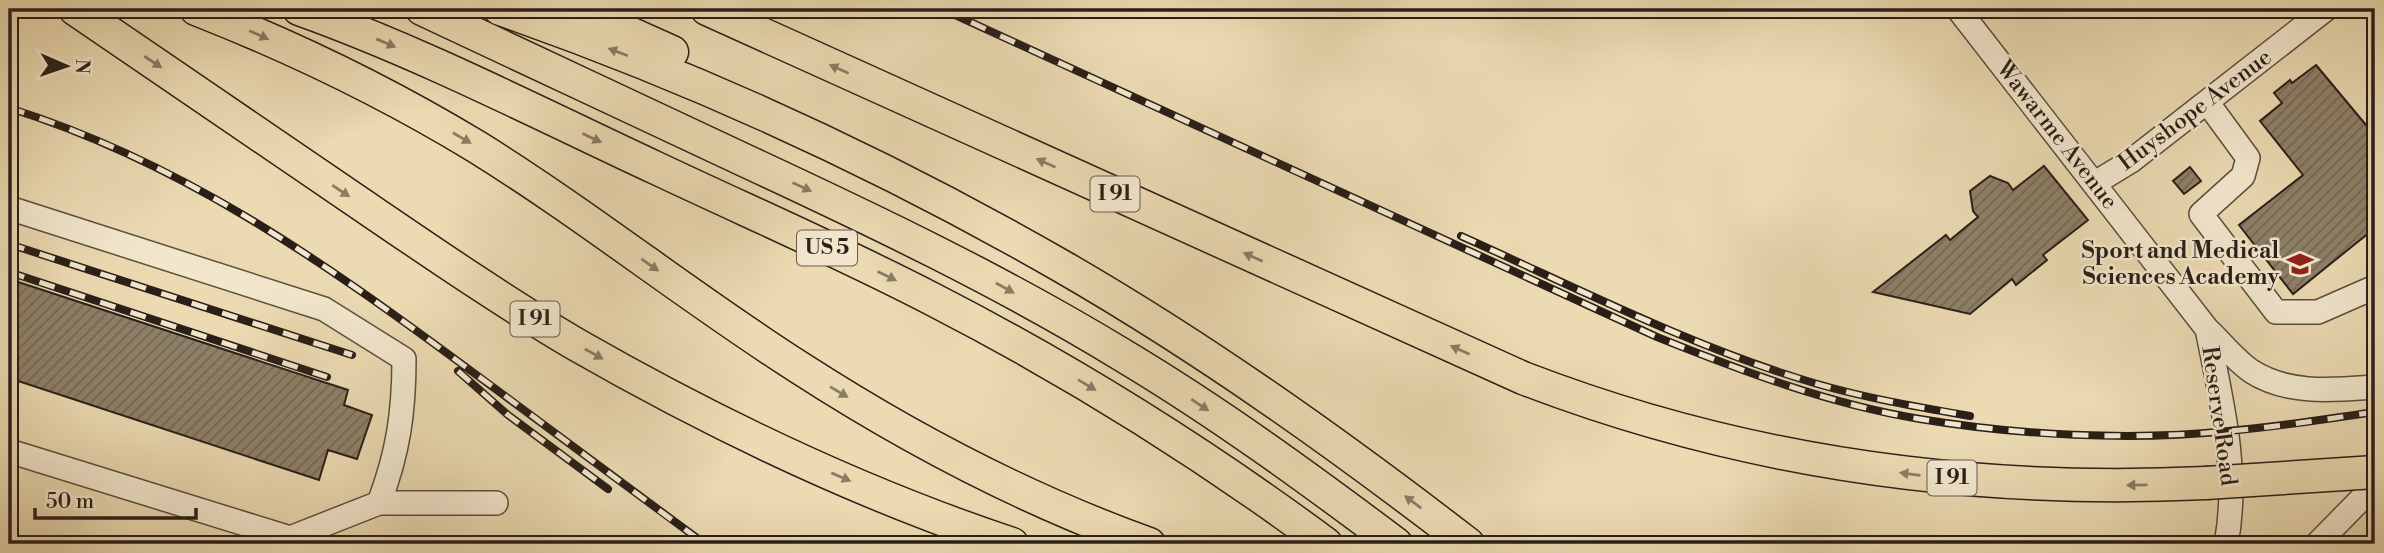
<svg xmlns="http://www.w3.org/2000/svg" width="2384" height="553" font-family="'Libre Bodoni',serif">
	<style>
		.building { fill: url(#building-hatch); stroke: #2a1f18; stroke-width: 2 }
		.lines { fill: none; stroke-linecap: round; stroke-linejoin: round }
		.minor-casing { stroke: #5a4e3e; stroke-width: 26 }
		.highway-casing { stroke: #2a1f18; stroke-width: 35 }
		.minor { stroke: #f2e7cd; stroke-width: 23 }
		.highway { stroke: #ebdab2; stroke-width: 32 }
		.rail-casing { stroke: #2a1f18; stroke-width: 8 }
		.rail { stroke: #f2e7cd; stroke-width: 5; stroke-dasharray: 16; stroke-linecap: butt }
		.highway-bridge-casing { stroke: #2a1f18; stroke-width: 35; stroke-linecap: butt }
		.highway-bridge { stroke: #ebdab2; stroke-width: 32 }
		.oneway { fill: #8a7c65 }
		.labels { text-anchor: middle; dominant-baseline: central; stroke-width: 5; stroke-linejoin: round; paint-order: stroke }
		.shield { fill: #f2e7cd; stroke: #665b4e; stroke-width: 2 }
		.shield-label { font-size: 21px; font-weight: bold; fill: #2a1f18 }
		.street-label { font-size: 23px; fill: #2a1f18; stroke: #f2e7cd }
		.poi-label { font-size: 23px; font-weight: bold; fill: #2a1f18; stroke: #f2e7cd; text-anchor: end }
	</style>
	<defs>
		<pattern id="building-hatch" width="6" height="6" patternUnits="userSpaceOnUse" patternTransform="scale(1.75)"><rect width="6" height="6" fill="#8e8068"/><path d="M-1 1l2-2M0 6l6-6M5 7l2-2" fill="none" stroke="#746855"/></pattern>
	</defs>
	<rect width="100%" height="100%" fill="#ebdab2"/>
	<filter id="stains"><feTurbulence type="fractalNoise" baseFrequency=".00286" numOctaves="4"/><feColorMatrix values="0 0 0 0 .2 0 0 0 0 .09 0 0 0 0 .02 0 0 0 .5 -.17"/></filter>
	<radialGradient id="worn" r=".72"><stop offset=".6" stop-color="#630" stop-opacity="0"/><stop offset="1" stop-color="#630" stop-opacity=".3"/></radialGradient>
	<!-- building -->
	<path class="building" d="M2316 65 2366 125 2375 118V228L2293 294 2239 225 2303 175 2260 121 2282 103 2274 93 2290 80 2292 83Z
		M2044 166 2088 220 2043 255 2047 260 2016 285 2012 279 1970 314 1873 292 1946 235 1950 240 1978 217 1973 211 1970 191 1990 176 2008 183 2013 190Z
		M2190 167 2201 181 2184 194 2173 181Z
		M9 279 348 390 344 405 372 415 357 459 328 450 319 480 9 378Z"/>
	<g class="lines">
		<!-- minor casing -->
		<g class="minor-casing">
			<path id="minor" d="M1958 9 2207 329C2221 342 2235 360 2251 371 2288 395 2334 390 2375 387
				M2207 102 2248 158 2243 176 2201 214 2276 312H2318L2375 287
				M2095 183 2131 161 2326 9
				M9 208 324 309 404 359C404 413 398 453 379 503L290 538 9 451
				M2207 329C2221 398 2240 473 2226 544
				M379 503H496
				M2317 544 2375 485"/>
		</g>
		<!-- highway casing -->
		<g class="highway-casing">
			<path id="highway" d="M75 9C166 71 258 134 349 196 424 247 499 299 577 345 715 424 861 494 1012 544
				M196 9C293 47 388 93 477 147 588 216 690 298 800 368 910 439 1026 500 1149 544
				M299 9C422 53 538 113 656 168 749 212 844 253 936 301 1072 371 1203 453 1326 544
				M422 9C530 60 638 110 746 161 875 221 1003 282 1124 356 1219 413 1308 478 1396 544
				M500 9C695 77 884 164 1063 267 1205 349 1338 444 1468 544
				M576 9 672 52
				M707 9 1523 378C1741 462 1973 494 2206 483"/>
		</g>
		<!-- minor -->
		<use href="#minor" class="minor"/>
		<!-- highway -->
		<use href="#highway" class="highway"/>
		<!-- rail casing -->
		<g class="rail-casing">
			<path id="rail" d="M942 9 1657 337C1742 371 1829 404 1920 419 2016 435 2131 441 2228 431 2277 427 2326 419 2375 412
				M9 108C179 161 321 260 463 365 544 424 624 485 705 544
				M1461 236C1577 288 1692 347 1814 383 1865 398 1918 407 1970 416
				M9 244 352 355
				M9 272 327 377
				M458 371 508 415 608 489
				M2371 544 2375 540"/>
		</g>
		<!-- rail -->
		<use href="#rail" class="rail"/>
		<!-- highway-bridge casing -->
		<g class="highway-bridge-casing">
			<path id="highway-bridge" d="M2206 483 2375 472"/>
		</g>
		<!-- highway-bridge -->
		<use href="#highway-bridge" class="highway-bridge"/>
	</g>
	<!-- one-way arrows -->
	<defs><path id="oneway-solid" d="M-6-.8H1V-3.2L6.5 0L1 3.2V.8H-6Z" transform="scale(1.75)"/></defs>
	<g class="oneway">
		<use href="#oneway-solid" transform="translate(259 35) rotate(24)"/>
		<use href="#oneway-solid" transform="translate(386 43) rotate(23)"/>
		<use href="#oneway-solid" transform="translate(618 52) rotate(-159)"/>
		<use href="#oneway-solid" transform="translate(153 62) rotate(34)"/>
		<use href="#oneway-solid" transform="translate(839 69) rotate(-156)"/>
		<use href="#oneway-solid" transform="translate(462 138) rotate(30)"/>
		<use href="#oneway-solid" transform="translate(592 138) rotate(25)"/>
		<use href="#oneway-solid" transform="translate(1046 163) rotate(-156)"/>
		<use href="#oneway-solid" transform="translate(802 187) rotate(25)"/>
		<use href="#oneway-solid" transform="translate(341 191) rotate(34)"/>
		<use href="#oneway-solid" transform="translate(1253 257) rotate(-156)"/>
		<use href="#oneway-solid" transform="translate(650 265) rotate(35)"/>
		<use href="#oneway-solid" transform="translate(887 276) rotate(26)"/>
		<use href="#oneway-solid" transform="translate(1005 288) rotate(29)"/>
		<use href="#oneway-solid" transform="translate(1460 350) rotate(-156)"/>
		<use href="#oneway-solid" transform="translate(594 354) rotate(29)"/>
		<use href="#oneway-solid" transform="translate(1087 385) rotate(31)"/>
		<use href="#oneway-solid" transform="translate(839 392) rotate(31)"/>
		<use href="#oneway-solid" transform="translate(1200 405) rotate(34)"/>
		<use href="#oneway-solid" transform="translate(1910 474) rotate(-173)"/>
		<use href="#oneway-solid" transform="translate(841 477) rotate(23)"/>
		<use href="#oneway-solid" transform="translate(2137 485) rotate(179)"/>
		<use href="#oneway-solid" transform="translate(1413 502) rotate(-143)"/>
	</g>
	<!-- icons -->
	<defs>
		<g id="school-bare" transform="scale(2.1)"><path d="M0-5L7-2L0 1L-7-2ZM-4 1L0 2.5L4 1V4Q0 6-4 4Z" fill="#8f2418" stroke="#f2e7cd" stroke-width="2.5" paint-order="stroke"/></g>
	</defs>
	<g fill-rule="evenodd">
		<use href="#school-bare" x="2300" y="264"/>
	</g>
	<g class="labels">
		<!-- shield labels -->
		<g class="shield">
			<rect x="1090.5" y="176.5" width="49" height="35" rx="5"/>
			<rect x="797" y="230.5" width="60" height="35" rx="5"/>
			<rect x="510.5" y="301.5" width="49" height="35" rx="5"/>
			<rect x="1927.5" y="460.5" width="49" height="35" rx="5"/>
		</g>
		<g class="shield-label">
			<text x="1115" y="194">I 91</text>
			<text x="827" y="248">US 5</text>
			<text x="535" y="319">I 91</text>
			<text x="1952" y="478">I 91</text>
		</g>
		<!-- street labels -->
		<g class="street-label">
			<text transform="translate(2195 110) rotate(-37)">Huyshope Avenue</text>
			<text transform="translate(2057 135) rotate(52)">Wawarme Avenue</text>
			<text transform="translate(2219 416) rotate(82)">Reserve Road</text>
		</g>
		<!-- poi labels -->
		<g class="poi-label">
			<text x="2279" y="251">Sport and Medical<tspan x="2279" dy="26">Sciences Academy</tspan></text>
		</g>
	</g>
	<!-- margin -->
	<rect width="2384" height="553" fill="none" stroke="#ebdab2" stroke-width="35"/>
	<rect x="10" y="10" width="2363" height="532" fill="none" stroke="#2a1f18" stroke-width="3.5"/>
	<rect x="18" y="18" width="2349" height="518" fill="none" stroke="#2a1f18" stroke-width="2"/>
	<!-- north arrow -->
	<g transform="translate(66 66) rotate(92)" stroke="#f2e7cd" stroke-width="5" paint-order="stroke">
	<path d="M0-5L12 26L0 18L-12 26Z" fill="#2a1f18"/>
	<text y="-10" font-size="19" font-weight="bold" text-anchor="middle" fill="#2a1f18">N</text>
	</g>
	<!-- scale -->
	<path d="M35 508v10h161v-10" fill="none" stroke="#2a1f18" stroke-width="3.5"/>
	<text x="46" y="508" font-size="21" fill="#2a1f18" stroke="#f2e7cd" stroke-width="5" paint-order="stroke">50 m</text>
	<rect width="100%" height="100%" filter="url(#stains)"/>
	<rect width="100%" height="100%" fill="url(#worn)"/>
</svg>
